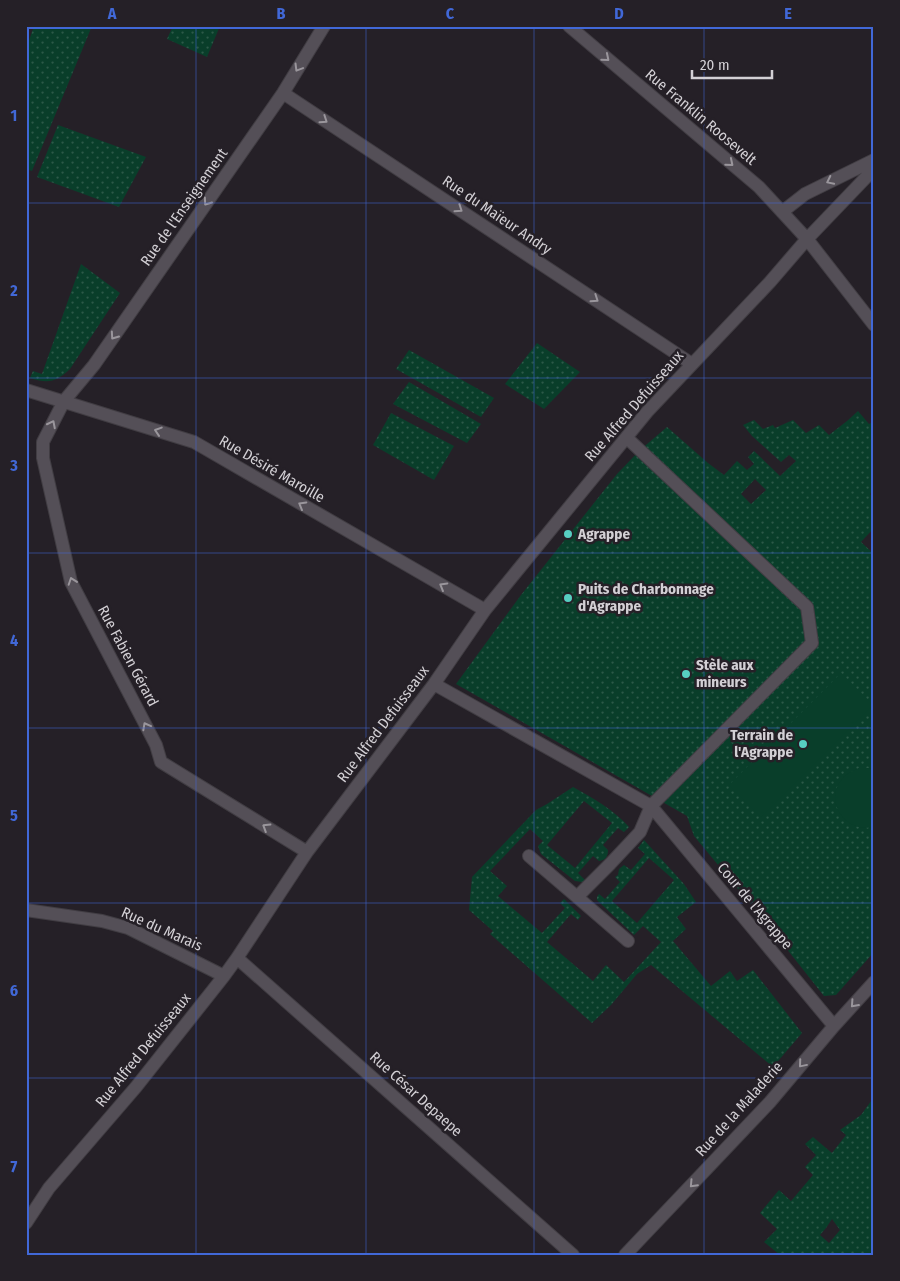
<svg xmlns="http://www.w3.org/2000/svg" width="900" height="1281" font-family="'Fira Sans Condensed',sans-serif">
	<style>
		.green { fill: url(#green-dots); fill-rule: evenodd }
		.pitch { fill: #093e2a }
		.lines { fill: none; stroke-linecap: round; stroke-linejoin: round }
		.street-casing { stroke: #413d43; stroke-width: 14 }
		.street { stroke: #544f57; stroke-width: 12 }
		.oneway { stroke: #9a969c }
		.grid { fill: none; stroke: #4168d7; stroke-width: 1; stroke-opacity: 0.55 }
		.poi-dot { fill: #57cec1; stroke: #252027; stroke-width: 2 }
		.labels { text-anchor: middle; dominant-baseline: central; stroke-width: 5; stroke-linejoin: round; paint-order: stroke }
		.street-label { font-size: 15px; fill: #d3d0d5; stroke: #252027 }
		.poi-label { font-size: 15px; font-weight: bold; fill: #d3d0d5; stroke: #252027; text-anchor: start }
		.neatline { fill: none; stroke: #4168d7; stroke-width: 2 }
		.grid-label { font-size: 16px; text-anchor: middle; font-weight: bold; fill: #4168d7 }
	</style>
	<defs>
		<pattern id="green-dots" width="8" height="8" patternUnits="userSpaceOnUse" patternTransform="scale(1.25)"><rect width="8" height="8" fill="#093e2a"/><path d="M2 2h.1M6 6h.1" fill="none" stroke="#2c5948" stroke-width="1.8" stroke-linecap="round"/></pattern>
	</defs>
	<rect width="100%" height="100%" fill="#252027"/>
	<!-- green -->
	<path class="green" d="M34 26H92L32 171 26 169V49Z
		M173 26H220L207 57 167 39Z
		M58 125 146 157 119 207 37 177Z
		M81 264 120 293 70 369C56 382 49 384 30 378L33 371 42 374Z
		M537 343 580 372 544 409 505 384Z
		M409 350 494 398 481 417 396 369Z
		M409 382 481 424 467 443 393 404Z
		M858 411 869 424 874 421V490L870 494 874 499V528L861 542 874 554V952L836 995 824 996 763 919 694 836 687 816 456 684 521 595 617 474 640 450 667 427 708 463 724 475 737 461 747 470 754 464 748 457 754 451 780 476 796 461 789 455 781 462 752 436 743 425 754 420 763 429 773 425 775 428 793 420 806 433 819 425 829 435 847 421ZM755 479 766 490 751 504 741 494Z
		M391 413 454 446 434 480 373 445Z
		M573 787C593 798 614 810 629 827L624 832 618 828 603 845 608 850C608 856 606 860 599 861L593 856 578 873 585 880 582 882 575 881 541 854 538 846 543 841 530 829 490 871 507 886 498 896 542 933 565 908 560 903 564 899 581 916 578 920 571 914 547 942 593 981 606 965 624 982 661 942 643 926 634 935 600 903 597 900V897L599 894 605 899 620 882 615 877 618 875 619 869 624 865 631 870 645 854 638 848 644 840 684 884 696 902 677 917 686 929 673 941 711 986 730 971 737 981 753 970 802 1033 773 1067 651 965 637 974 611 1005 592 1023 490 934 493 931 469 910 472 877 536 810 547 804ZM584 801 612 823 575 868 547 845ZM649 858 674 880 637 923 612 901Z
		M874 1097V1255H780L764 1242 777 1229 760 1213 779 1190 791 1201 813 1175 805 1167 816 1155 805 1144 813 1137 832 1153 846 1135 840 1130 861 1115ZM832 1219 840 1230 829 1243 820 1235 826 1228Z"/>
	<!-- pitch -->
	<path class="pitch" d="M841 673 873 705 761 817 729 785Z
		M859 768H869L874 769V827C846 833 823 802 842 779 847 773 853 771 859 768Z"/>
	<g class="lines">
		<!-- street casing -->
		<g class="street-casing">
			<path id="street" d="M569 26 759 187 807 239 874 325
				M283 93 692 364
				M782 212 805 194 874 160
				M26 390 194 442 485 610
				M434 684 651 806 834 1026
				M307 852 161 762 156 745 71 582 43 458V442L64 401 94 365 283 93 324 26
				M529 856 577 897 610 864 640 832 651 806 812 643 807 607 627 438
				M577 897 628 941
				M26 910 102 921 128 928 224 976
				M237 958 573 1255
				M26 1223 49 1188 136 1087 224 976 237 958 307 852 434 684 485 610 647 412 770 282 807 239 874 169
				M625 1255 770 1102 834 1026 874 982"/>
		</g>
		<!-- street -->
		<use href="#street" class="street"/>
	</g>
	<!-- one-way arrows -->
	<defs><path id="oneway-chevron" d="M-2-3.5L2.5 0L-2 3.5" fill="none" stroke-width="1.6" stroke-linecap="round" stroke-linejoin="round" transform="scale(1.25)"/></defs>
	<g class="oneway">
		<use href="#oneway-chevron" transform="translate(606 58) rotate(40)"/>
		<use href="#oneway-chevron" transform="translate(298 68) rotate(121)"/>
		<use href="#oneway-chevron" transform="translate(324 120) rotate(34)"/>
		<use href="#oneway-chevron" transform="translate(730 163) rotate(40)"/>
		<use href="#oneway-chevron" transform="translate(830 181) rotate(154)"/>
		<use href="#oneway-chevron" transform="translate(207 202) rotate(125)"/>
		<use href="#oneway-chevron" transform="translate(459 209) rotate(34)"/>
		<use href="#oneway-chevron" transform="translate(595 299) rotate(34)"/>
		<use href="#oneway-chevron" transform="translate(114 336) rotate(125)"/>
		<use href="#oneway-chevron" transform="translate(52 424) rotate(-63)"/>
		<use href="#oneway-chevron" transform="translate(158 431) rotate(-162)"/>
		<use href="#oneway-chevron" transform="translate(302 505) rotate(-150)"/>
		<use href="#oneway-chevron" transform="translate(72 581) rotate(-109)"/>
		<use href="#oneway-chevron" transform="translate(443 586) rotate(-150)"/>
		<use href="#oneway-chevron" transform="translate(146 726) rotate(-118)"/>
		<use href="#oneway-chevron" transform="translate(266 827) rotate(-148)"/>
		<use href="#oneway-chevron" transform="translate(854 1004) rotate(132)"/>
		<use href="#oneway-chevron" transform="translate(802 1064) rotate(130)"/>
		<use href="#oneway-chevron" transform="translate(693 1184) rotate(133)"/>
	</g>
	<!-- grid -->
	<path class="grid" d="M196 26V1255M366 26V1255M534 26V1255M704 26V1255M26 203H874M26 378H874M26 553H874M26 728H874M26 903H874M26 1078H874"/>
	<!-- markers -->
	<g class="poi-dot">
		<circle cx="568" cy="534" r="5"/>
		<circle cx="568" cy="598" r="5"/>
		<circle cx="686" cy="674" r="5"/>
		<circle cx="803" cy="744" r="5"/>
	</g>
	<g class="labels">
		<!-- street labels -->
		<g class="street-label">
			<text transform="translate(701 117) rotate(40)">Rue Franklin Roosevelt</text>
			<text transform="translate(184 207) rotate(-55)">Rue de l'Enseignement</text>
			<text transform="translate(497 215) rotate(34)">Rue du Maïeur Andry</text>
			<text transform="translate(634 406) rotate(-49)">Rue Alfred Defuisseaux</text>
			<text transform="translate(272 469) rotate(30)">Rue Désiré Maroille</text>
			<text transform="translate(128 656) rotate(62)">Rue Fabien Gérard</text>
			<text transform="translate(383 724) rotate(-53)">Rue Alfred Defuisseaux</text>
			<text transform="translate(755 906) rotate(50)">Cour de l'Agrappe</text>
			<text transform="translate(162 929) rotate(24)">Rue du Marais</text>
			<text transform="translate(143 1050) rotate(-51)">Rue Alfred Defuisseaux</text>
			<text transform="translate(416 1094) rotate(42)">Rue César Depaepe</text>
			<text transform="translate(739 1109) rotate(-48)">Rue de la Maladerie</text>
		</g>
		<!-- poi labels -->
		<g class="poi-label">
			<text x="578" y="534">Agrappe</text>
			<text x="578" y="589">Puits de Charbonnage<tspan x="578" dy="17">d'Agrappe</tspan></text>
			<text x="696" y="665">Stèle aux<tspan x="696" dy="17">mineurs</tspan></text>
			<text x="793" y="735" text-anchor="end">Terrain de<tspan x="793" dy="17">l'Agrappe</tspan></text>
		</g>
	</g>
	<!-- border -->
	<rect width="900" height="1281" fill="none" stroke="#252027" stroke-width="55"/>
	<!-- scale -->
	<path d="M692 70v8h80v-8" fill="none" stroke="#d3d0d5" stroke-width="2.5"/>
	<text x="700" y="70" font-size="15" fill="#d3d0d5" stroke="#252027" stroke-width="4" paint-order="stroke">20 m</text>
	<rect x="28" y="28" width="844" height="1226" class="neatline"/>
	<g class="grid-label">
		<text x="112" y="19">A</text>
		<text x="281" y="19">B</text>
		<text x="450" y="19">C</text>
		<text x="619" y="19">D</text>
		<text x="788" y="19">E</text>
		<text x="14" y="121">1</text>
		<text x="14" y="296">2</text>
		<text x="14" y="471">3</text>
		<text x="14" y="646">4</text>
		<text x="14" y="821">5</text>
		<text x="14" y="996">6</text>
		<text x="14" y="1172">7</text>
	</g>
</svg>
